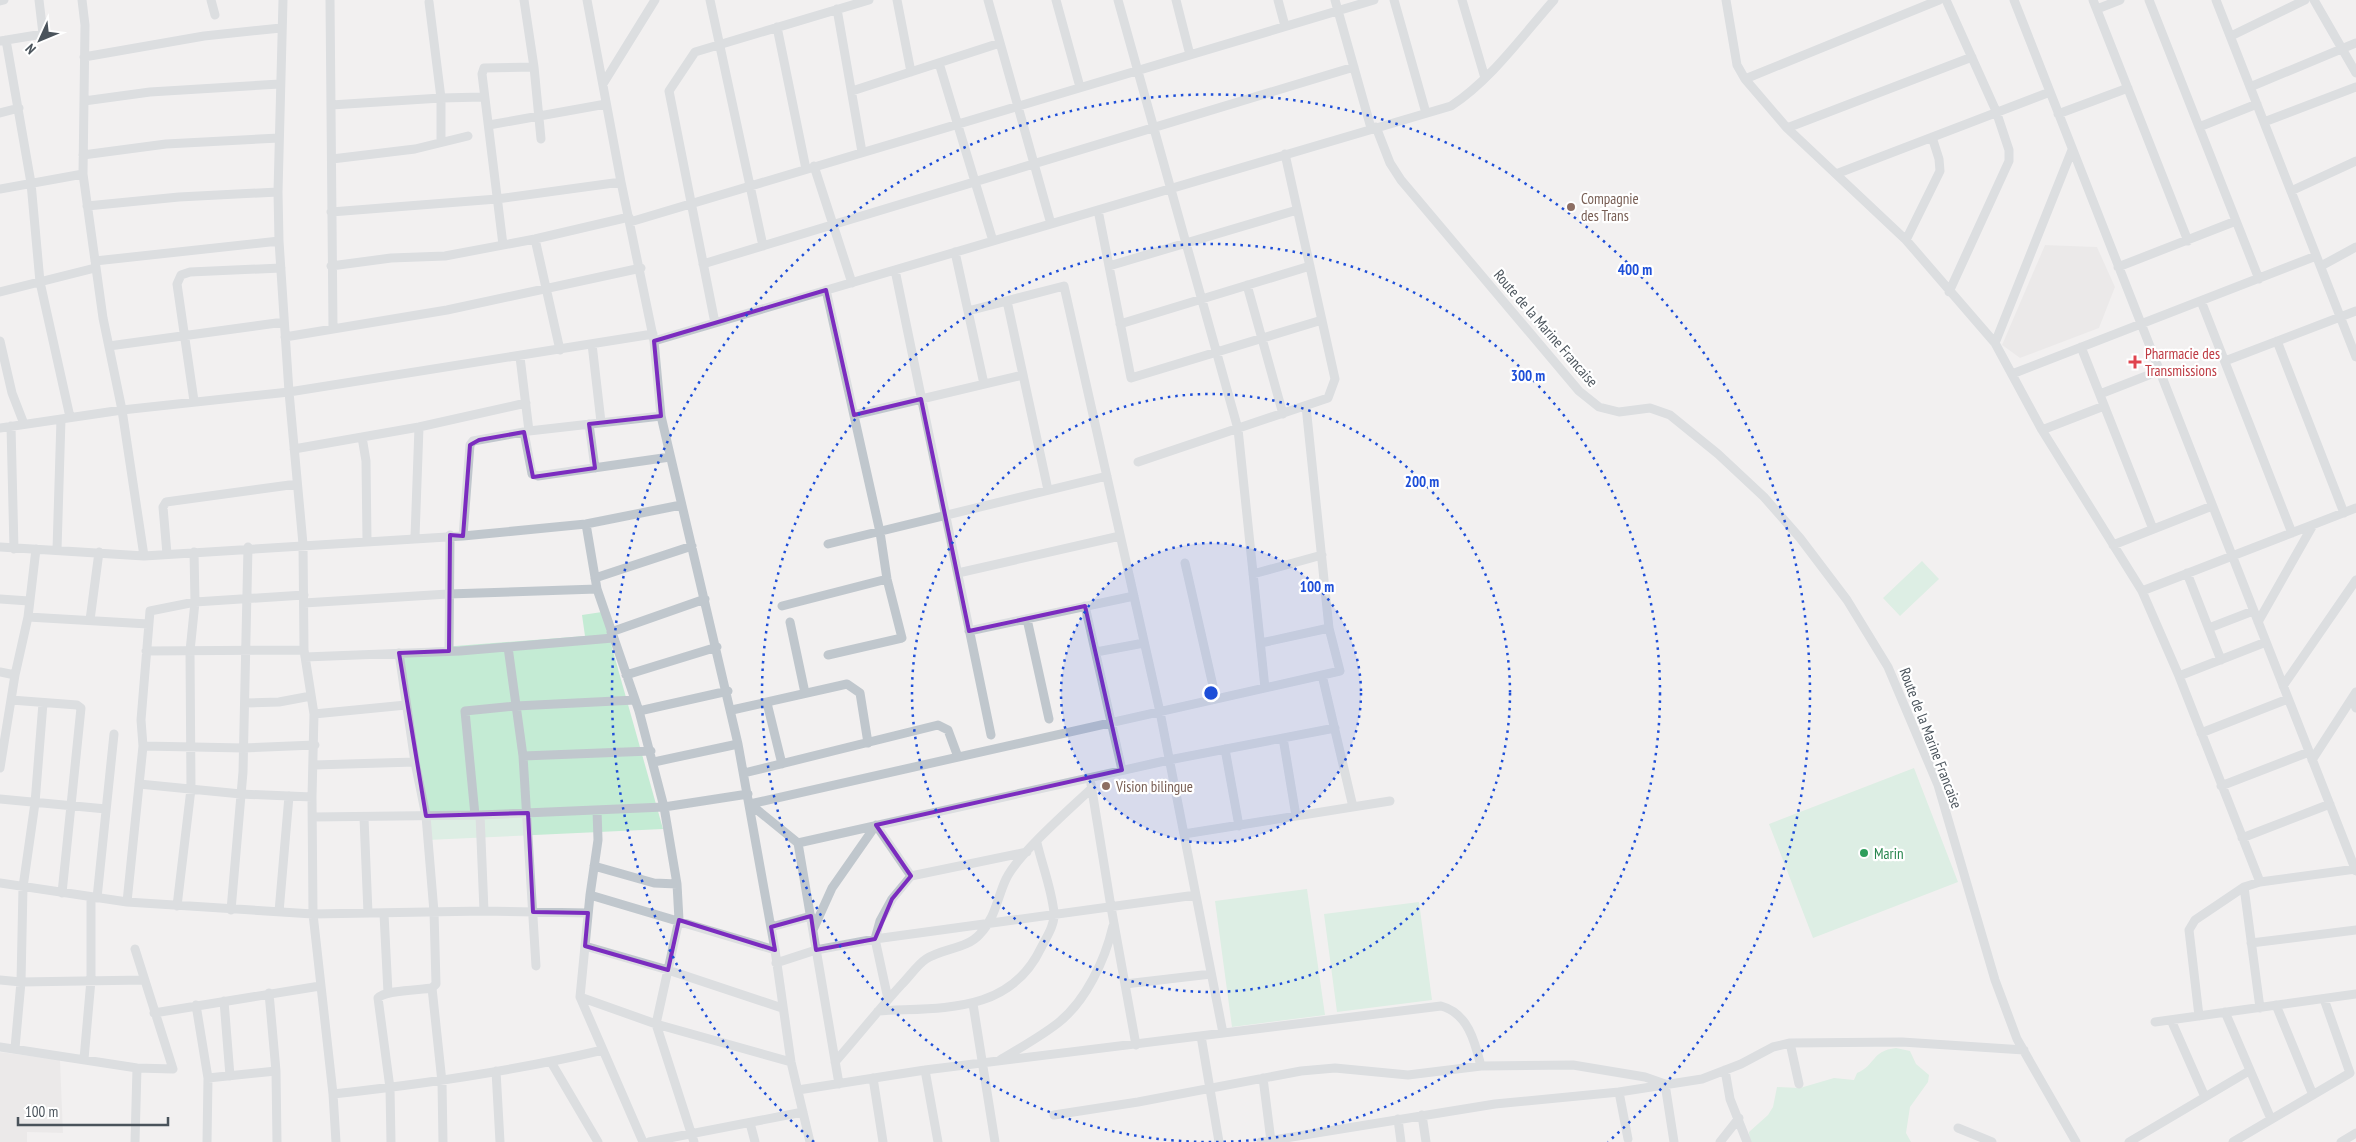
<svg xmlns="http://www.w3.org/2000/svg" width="2356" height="1142" font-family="'PT Sans Narrow',sans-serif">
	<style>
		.education { fill: #e3e1e1 }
		.green { fill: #c4ebd4 }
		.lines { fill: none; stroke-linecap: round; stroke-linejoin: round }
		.street { stroke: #c0c7cd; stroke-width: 9 }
		.marked { fill: none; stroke: #7b2cbf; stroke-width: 4; stroke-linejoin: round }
		.ring { fill: none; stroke: #1d4ed8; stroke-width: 2.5; stroke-dasharray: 2.5 5 }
		.education-dot { fill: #8d6e63; stroke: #fff; stroke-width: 2 }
		.health-dot { fill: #e0444e; stroke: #fff; stroke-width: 2 }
		.leisure-dot { fill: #2e9e5b; stroke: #fff; stroke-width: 2 }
		.labels { text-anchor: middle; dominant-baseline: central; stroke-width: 4.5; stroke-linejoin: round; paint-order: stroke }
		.education-label { font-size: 15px; fill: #785e54; stroke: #fff; text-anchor: start }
		.street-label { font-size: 15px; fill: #4a535b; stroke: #fff }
		.health-label { font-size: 15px; fill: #be3a42; stroke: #fff; text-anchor: start }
		.leisure-label { font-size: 15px; fill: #27864d; stroke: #fff; text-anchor: start }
		.centre { fill: #1d4ed8; stroke: #fff; stroke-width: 2.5 }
		.ring-label { font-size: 15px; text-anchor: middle; font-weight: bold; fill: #1d4ed8; stroke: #fff; stroke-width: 4.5; stroke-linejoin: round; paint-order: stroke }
	</style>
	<rect width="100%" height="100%" fill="#f2f0f0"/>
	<!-- education -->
	<path class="education" d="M2045 245 2097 247 2115 287 2099 328 2020 358 2002 345Z
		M0 1052 60 1060 63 1133 27 1132V1142H0Z"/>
	<!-- green -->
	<path class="green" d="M1922 561 1939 579 1900 616 1883 598Z
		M602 612 663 829 427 840 399 653 404 650 585 636 582 615Z
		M1914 768 1958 882 1813 938 1769 824Z
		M1307 889 1325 1015 1232 1027 1215 901Z
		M1419 902 1432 1000 1337 1012 1324 914Z
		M1896 1048 1910 1051 1916 1064 1929 1075 1928 1082 1910 1107 1906 1133 1911 1142H1750L1749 1132 1768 1115 1773 1107 1777 1087 1800 1088 1834 1078 1854 1080 1857 1073C1876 1065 1871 1051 1896 1048Z"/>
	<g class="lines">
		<!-- street -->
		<path class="street" d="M82 0 85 25 83 174 103 318 122 410 144 556
			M211 0 215 15
			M283 0 278 192 279 241 289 392 303 544 304 650 314 714 312 797 313 914 333 1094 336 1142
			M330 0 333 328
			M524 0 534 67 541 139
			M587 0 621 182 654 341 661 416 738 744 775 950 791 1062 810 1142
			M710 0 763 246
			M897 0 911 72
			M988 0 1051 224
			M1056 0 1080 87
			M1118 0 1238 429 1265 688
			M1176 0 1190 55
			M1278 0 1285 26
			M1335 0 1371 128
			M1394 0 1426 113
			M1462 0 1485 78
			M1726 0 1737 65 1745 79 1787 128 1906 240 1995 343 2042 430 2142 591 2179 676 2260 882
			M1946 0 1996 111 2009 150V161L1949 292
			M2014 0 2356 871
			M2093 0 2188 241
			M2149 0 2259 279
			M2216 0 2356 357
			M2314 0 2356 73
			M0 1 4 0
			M429 2 441 98V142
			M837 9 862 152
			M2097 9 2120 0
			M777 27 806 169
			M2231 36 2305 0
			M6 40 31 183 40 282 70 417
			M0 41 43 34 39 0
			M84 57 204 36 281 28
			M939 63 993 241
			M1745 79 1939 0
			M603 84 655 0
			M2250 87 2356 43
			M852 91 1000 43
			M84 101 150 92 280 84
			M331 105 441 98 483 97
			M0 113 19 108
			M2058 114 2128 88
			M2264 122 2356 87
			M489 125 606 104
			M1376 127 1390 163 1401 180 1579 391 1599 407 1619 412 1650 408 1670 415 1718 454 1764 497 1800 538 1847 600 1888 667 1938 785 1995 980 2017 1039 2076 1142
			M2199 127 2257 104
			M1787 128 1972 57
			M83 155 166 144 279 138
			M332 159 415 149 468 136
			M814 166 852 283
			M1836 174 2050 92
			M0 189 83 174
			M2291 191 2356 161
			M87 206 179 197 278 192
			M1098 210 1131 378 1322 320
			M331 212 497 199 621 182
			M630 222 1374 0
			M535 239 560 350
			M1906 240 1940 171 1939 159 1932 137
			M503 245 482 74 484 68 534 67
			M955 252 984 384
			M95 261 279 241
			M703 264 1354 67
			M331 266 391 258 445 256 535 239 629 217
			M1109 266 1297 210
			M2321 266 2356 247
			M2118 267 2236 221
			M895 270 991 735
			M1247 285 1283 414
			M826 290 880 532 887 579 902 638 828 655
			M0 292 95 268
			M1007 301 1048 490
			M2201 301 2292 533
			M968 311 1064 286 1160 712 1223 1033
			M715 323 669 91 695 52 869 0
			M1120 324 1310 266
			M285 337 447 310 641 268
			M0 341 12 393 24 424
			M654 341 1451 106C1491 80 1522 36 1554 0
			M2277 341 2344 513
			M1995 343 2072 150
			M592 344 601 422
			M109 346 284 322
			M2081 347 2153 529
			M520 357 529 431
			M2225 361 2356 311
			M2012 374 2316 256
			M2100 394 2159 371
			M194 401 177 284 181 275 190 272 281 268
			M854 415 1023 375
			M589 424 595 468
			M11 426 14 549
			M0 428 122 410 289 392 653 334
			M2042 430 2104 406
			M524 432 532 474 538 476 670 457
			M362 437 366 461 367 540
			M294 449 419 427 526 403
			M1138 462 1328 398 1335 379 1285 154
			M586 524 597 589 639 711 664 807 677 884 679 920 656 1024 694 1142
			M463 536 470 445 473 441 529 431 661 416
			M415 537 419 427
			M828 544 1107 476
			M2113 545 2212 506
			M0 547 144 556 463 536 586 524 681 505
			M57 550 61 419
			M167 554 163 507 166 502 297 484
			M1185 563 1216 699
			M958 573 1120 536
			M2187 573 2221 660
			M1253 574 1322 555
			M595 578 692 546
			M2142 591 2356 508
			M0 599 29 601
			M304 603 448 594 597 589
			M782 606 887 579
			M1085 606 1122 770
			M28 617 148 624
			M1027 619 1049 719
			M90 620 99 552
			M790 622 805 693
			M2258 622 2313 525
			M2209 628 2253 611
			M969 631 1134 596
			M611 632 705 599
			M1261 643 1329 628
			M508 647 523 756 536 966
			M146 651 304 650
			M449 651 450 535
			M1096 652 1144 643
			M305 657 460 651 613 638
			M0 672 15 675
			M626 675 717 647
			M1322 675 1353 807
			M2179 676 2266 642
			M2283 686 2356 580
			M2352 699 2356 708
			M11 700 77 705 81 708 62 893
			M245 703 279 702 311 696
			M767 703 782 764
			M732 710 847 684 860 693 868 743
			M639 711 728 691
			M314 714 406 705
			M2201 733 2288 699
			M1283 738 1296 816
			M143 746 244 748 315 745
			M1225 749 1239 826
			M523 756 651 751
			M2312 760 2356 692
			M654 762 738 744
			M314 765 415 762
			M0 768 15 675 28 617 36 549
			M744 773 938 725 948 730 958 757
			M139 784 241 794 312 797
			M1091 784 1111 907 1136 1045
			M2221 786 2309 752
			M0 799 106 809
			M750 804 1340 671 1329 628 1306 406
			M750 804 798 843 839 1084
			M597 810 598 840 590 895 580 997 643 1142
			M475 815 465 711 516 706 635 700
			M480 815 484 911
			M313 817 480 815 664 807 748 794
			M364 818 368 913
			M1184 834 1390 801
			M2242 838 2330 804
			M798 843 1169 760 1335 728
			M594 866 654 883 677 884
			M0 883 127 902 313 914 484 911 588 913
			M2244 887 2260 1008
			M590 895 775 950
			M97 898 114 734
			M127 902 143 746 141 720 150 611 195 602 304 595
			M177 906 191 789 190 651 195 602 194 552
			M231 910 243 772 248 547
			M279 912 289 796
			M384 914 388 993
			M771 927 811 916
			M813 930 832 888 876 825 911 876
			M2251 943 2356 930
			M585 946 668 970 782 1008
			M776 963 816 950 875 939 1196 895
			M0 980 21 982 144 980
			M1125 984 1211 974
			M432 988 442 1082 443 1142
			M269 993 276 1071 277 1142
			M580 997 656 1024 791 1062
			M888 999 875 939 880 921 892 899 911 876 1027 852
			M224 1001 230 1076
			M973 1004 995 1142
			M196 1005 208 1078
			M2276 1005 2313 1095
			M878 1011C940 1007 1009 1015 1041 948 1046 938 1055 925 1054 913 1052 890 1042 865 1037 843
			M2225 1012 2271 1119
			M154 1013 320 986
			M2199 1016 2189 930 2195 920 2244 887 2260 882 2356 869
			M2171 1020 2205 1097
			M2155 1022 2356 994
			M1201 1036 1219 1142
			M1790 1043 1799 1084
			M0 1047 137 1068 173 1069 135 949
			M15 1048 21 982 23 887 35 803 43 703
			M84 1059 91 980V897
			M1000 1060C1020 1048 1040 1037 1058 1023 1086 1001 1105 960 1113 926
			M551 1062 598 1142
			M835 1062C858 1036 879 1009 902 984 910 976 917 965 926 959 943 948 967 949 980 934 996 917 997 898 1006 879 1018 854 1070 809 1092 788
			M925 1070 938 1142
			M1725 1070 1730 1099 1747 1142
			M496 1071 500 1142
			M873 1078 883 1142
			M1263 1078 1271 1141
			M798 1090 925 1070 1441 1006C1468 1013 1475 1042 1481 1066
			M1619 1092 1628 1139
			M333 1094C424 1084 514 1071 603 1050
			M1054 1115 1138 1102 1301 1071 1335 1068 1408 1075 1481 1066 1573 1065 1645 1077 1665 1084 1674 1142
			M1422 1115 1426 1142
			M1398 1119 1401 1142
			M750 1123 755 1142
			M1958 1128 1992 1142
			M135 1142 137 1068
			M207 1142 208 1078 276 1071
			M391 1142 390 1088 378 998C385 990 420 990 432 988L436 984 434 912 426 816 415 762 399 653
			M649 1142 803 1112
			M1261 1142 1495 1104 1619 1092 1702 1079 1741 1064 1773 1047 1790 1043 1902 1042 2024 1050
			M1720 1142 1739 1118
			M2129 1142 2249 1071
			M2233 1142 2350 1073 2324 999
			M2341 1142 2356 1133"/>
	</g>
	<!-- marked area -->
	<path d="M0 0H2356V1142H0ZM826 290 854 415 921 399 969 631 1085 606 1122 770 876 825 911 876 892 899 875 939 816 950 811 916 771 927 775 950 679 920 668 970 585 946 588 913 533 912 528 813 426 816 399 653 449 651 450 535 463 536 470 445 479 440 524 432 533 477 595 468 589 424 661 416 654 341Z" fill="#f2f0f0" fill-opacity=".55" fill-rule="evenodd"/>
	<path class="marked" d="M826 290 854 415 921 399 969 631 1085 606 1122 770 876 825 911 876 892 899 875 939 816 950 811 916 771 927 775 950 679 920 668 970 585 946 588 913 533 912 528 813 426 816 399 653 449 651 450 535 463 536 470 445 479 440 524 432 533 477 595 468 589 424 661 416 654 341Z"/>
	<!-- distance rings -->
	<circle cx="1211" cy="693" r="150" fill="#1d4ed8" fill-opacity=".12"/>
	<g class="ring">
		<circle cx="1211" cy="693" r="150"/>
		<circle cx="1211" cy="693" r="299"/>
		<circle cx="1211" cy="693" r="449"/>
		<path d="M814 1142A599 599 0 1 1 1608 1142"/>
	</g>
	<!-- markers -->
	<g class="education-dot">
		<circle cx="1571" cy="207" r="5"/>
		<circle cx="1106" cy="786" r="5"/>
	</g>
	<path class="health-dot" d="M2132.5 354.5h5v5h5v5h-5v5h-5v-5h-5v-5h5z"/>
	<circle class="leisure-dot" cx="1864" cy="853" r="5"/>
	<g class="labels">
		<!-- education labels -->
		<g class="education-label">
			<text x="1581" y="198">Compagnie<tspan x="1581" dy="17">des Trans</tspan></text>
			<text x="1116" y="786">Vision bilingue</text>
		</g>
		<!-- street labels -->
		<g class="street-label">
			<text transform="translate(1546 328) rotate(49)">Route de la Marine Francaise</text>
			<text transform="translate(1931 738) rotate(69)">Route de la Marine Francaise</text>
		</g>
		<!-- health labels -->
		<g class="health-label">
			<text x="2145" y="353">Pharmacie des<tspan x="2145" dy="17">Transmissions</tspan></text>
		</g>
		<!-- leisure labels -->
		<g class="leisure-label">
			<text x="1874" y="853">Marin</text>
		</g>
	</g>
	<circle cx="1211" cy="693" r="8" class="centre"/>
	<g class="ring-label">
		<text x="1635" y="275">400 m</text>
		<text x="1528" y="381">300 m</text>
		<text x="1422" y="487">200 m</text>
		<text x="1317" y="592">100 m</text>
	</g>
	<!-- north arrow -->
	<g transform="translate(40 40) rotate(226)" stroke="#ffffff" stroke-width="4" paint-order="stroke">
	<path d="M0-4L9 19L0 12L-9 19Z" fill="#4a535b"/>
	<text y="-8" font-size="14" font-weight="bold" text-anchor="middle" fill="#4a535b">N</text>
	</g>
	<!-- scale -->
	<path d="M18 1117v8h150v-8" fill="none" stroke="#4a535b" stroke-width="2.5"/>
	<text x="25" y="1117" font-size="15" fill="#4a535b" stroke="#ffffff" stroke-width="4" paint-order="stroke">100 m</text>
</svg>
